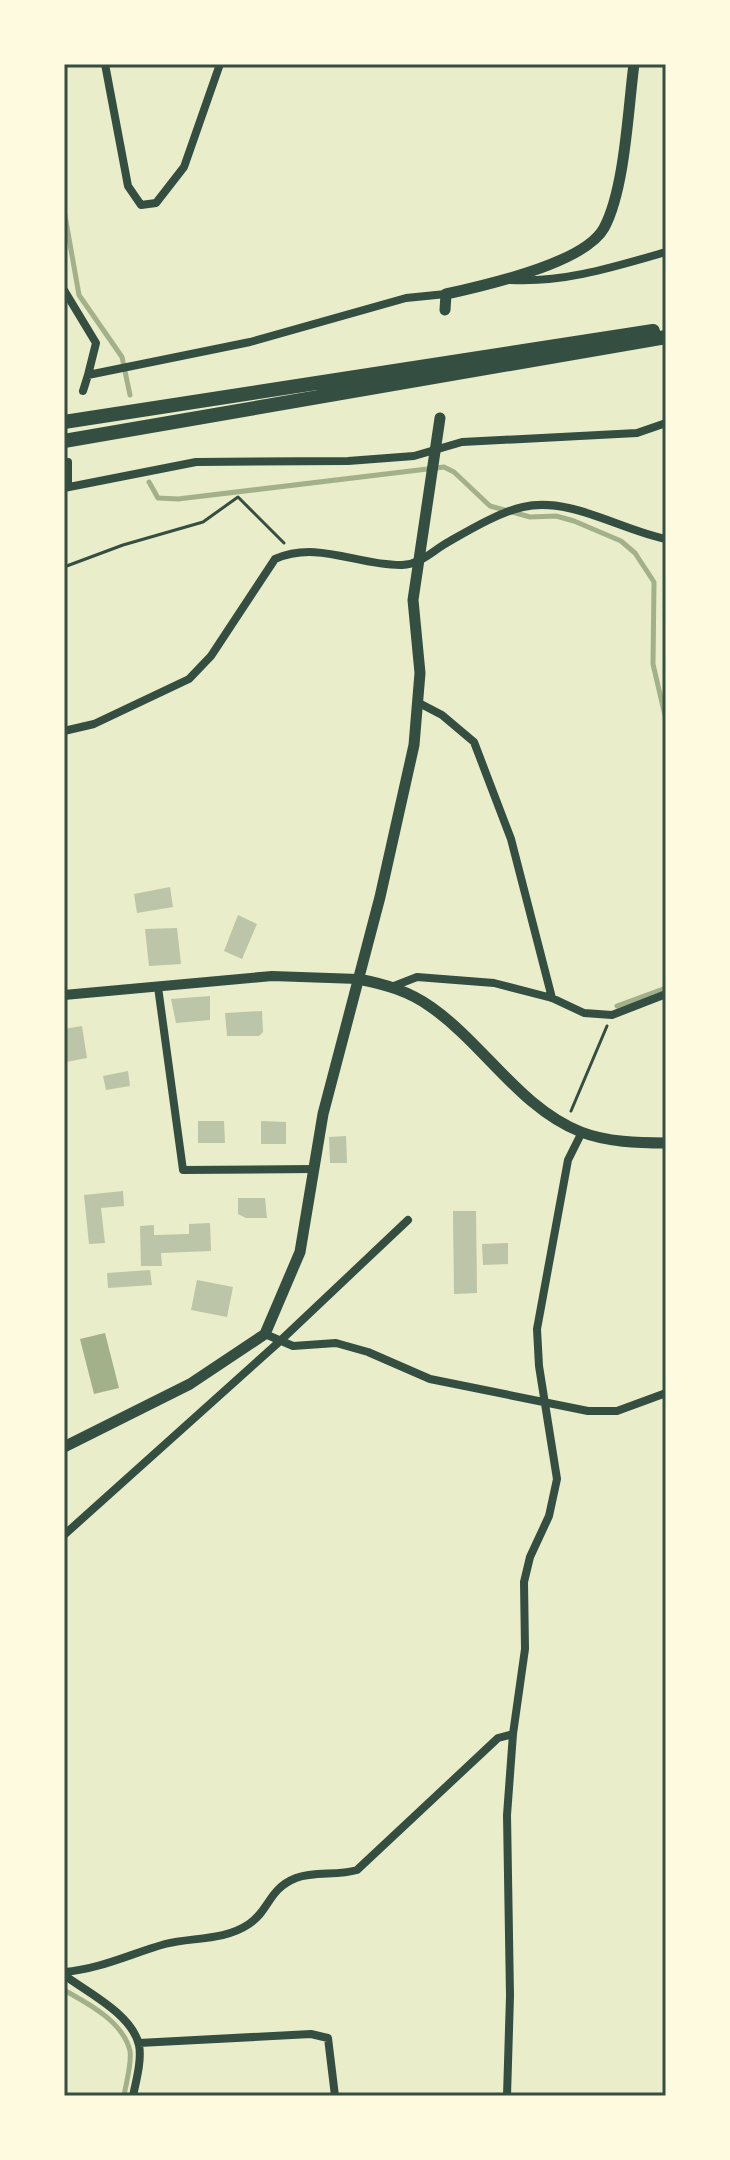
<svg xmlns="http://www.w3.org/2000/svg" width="730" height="2160" font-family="Quicksand,sans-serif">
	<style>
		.water { fill: #a3b18a }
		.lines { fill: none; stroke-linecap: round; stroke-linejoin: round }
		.stream { stroke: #a3b18a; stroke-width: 5 }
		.building { fill: #bcc5a7 }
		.path { stroke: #344e41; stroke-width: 3 }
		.minor { stroke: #344e41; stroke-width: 8 }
		.tertiary { stroke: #344e41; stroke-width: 10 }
		.secondary { stroke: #344e41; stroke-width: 11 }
		.motorway { stroke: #344e41; stroke-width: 14 }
		.neatline { fill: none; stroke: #344e41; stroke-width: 3 }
	</style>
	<rect width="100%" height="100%" fill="#e9edc9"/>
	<!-- water -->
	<path class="water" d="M105 1333 119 1388 94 1394 80 1339Z"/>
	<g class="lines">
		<!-- stream -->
		<path class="stream" d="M64 210 79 295 122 357 130 395
			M149 482 158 498 178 499 444 467 454 472 490 506 530 517 556 516 574 521 621 541 635 553 654 582 653 664 666 720
			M617 1006 666 988
			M64 1990C87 2003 123 2021 130 2051 132 2063 126 2083 124 2096"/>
	</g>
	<!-- building -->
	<path class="building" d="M170 887 173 907 137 913 134 894Z
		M238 915 257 924 242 959 224 951Z
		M177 928 181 964 149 966 145 929Z
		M210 996V1020L176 1023 171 999Z
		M262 1011 263 1032 259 1036H227L225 1013Z
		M82 1026 87 1058 66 1062 64 1029Z
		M128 1071 130 1086 106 1090 103 1076Z
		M198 1121H224L225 1143H198Z
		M261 1121 286 1122V1144H261Z
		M346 1136 347 1163H330L329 1137Z
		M123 1191 124 1206 101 1208 105 1243 89 1244 84 1195Z
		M238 1198H265L267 1218H246L238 1214Z
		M453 1211H476L477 1293 454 1294Z
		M210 1223 211 1251 161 1253 162 1266H141L140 1226 154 1225V1235L189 1234V1224Z
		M508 1243V1264L483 1265 482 1244Z
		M150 1270 152 1285 108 1288 107 1273Z
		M197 1280 233 1287 227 1317 191 1310Z"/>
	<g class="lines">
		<!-- path -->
		<path class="path" d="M64 567 123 545 203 522 238 497 284 543
			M571 1111 607 1026"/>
		<!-- minor -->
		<path class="minor" d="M105 64 128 186 141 205 156 203 184 167 220 64
			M510 280C564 283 614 267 666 252
			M64 290 96 343 88 375
			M83 391 88 375 250 342 406 298 446 294
			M68 487V462
			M64 488 196 462 348 461 414 456 462 442 637 433 666 423
			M419 703 442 715 474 742 511 839 552 998
			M64 731 94 724 189 679 211 656 275 559C318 540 358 566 402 565 422 564 433 550 450 541 471 529 500 512 523 507 569 496 621 530 666 539
			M394 986 417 977 494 983 552 998 584 1013 612 1015 666 994
			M158 987 183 1170 314 1169
			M265 1334 293 1346 336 1343 368 1352 430 1379 588 1411H617L666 1393
			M64 1535 279 1342 408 1220
			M64 1972C100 1969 130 1954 165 1944 192 1937 224 1941 249 1924 270 1910 268 1889 296 1878 315 1871 337 1876 357 1870L498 1738 513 1734
			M64 1975C87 1992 132 2014 139 2045 142 2060 136 2081 133 2096
			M139 2043 311 2034 328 2038 335 2096
			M507 2096 510 1996 507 1815 513 1734 525 1649 524 1582 530 1557 549 1516 557 1479 539 1366 537 1329 568 1160 582 1132"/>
		<!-- tertiary -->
		<path class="tertiary" d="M64 995 272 976 358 979"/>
		<!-- secondary -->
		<path class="secondary" d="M445 310 446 294C483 286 585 263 604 228 625 189 628 109 634 64
			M358 979C384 984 409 991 431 1007 484 1044 520 1108 581 1132 607 1142 638 1143 666 1143
			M64 1447 190 1384 265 1334 300 1252 323 1114 380 897 414 745 420 673 413 600 440 418"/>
		<!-- motorway -->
		<path class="motorway" d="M64 422 653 331
			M64 441 666 337"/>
	</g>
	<!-- border -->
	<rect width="730" height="2160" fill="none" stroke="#fefae0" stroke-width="132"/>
	<rect x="66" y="66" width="598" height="2028" class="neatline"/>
</svg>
